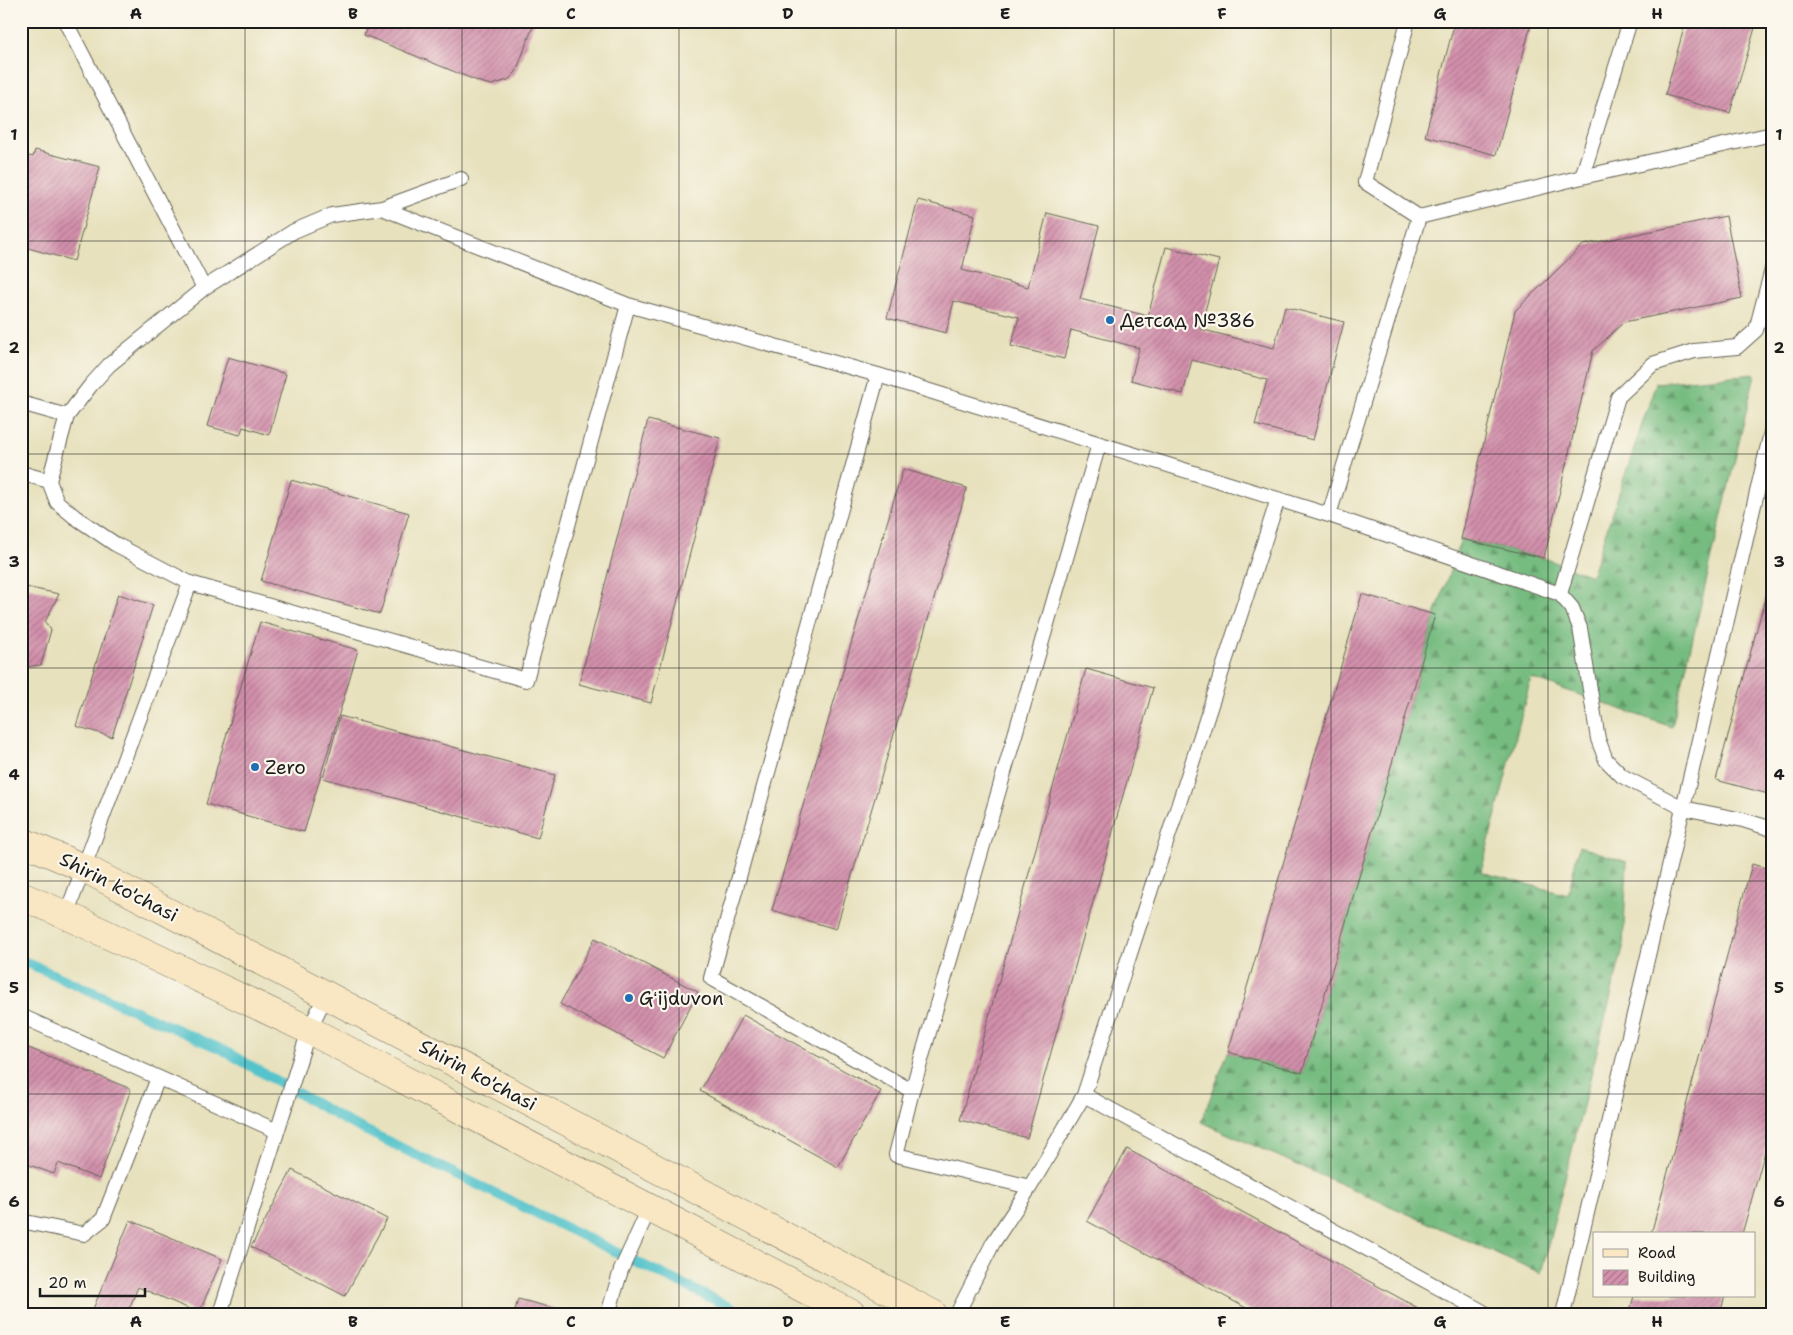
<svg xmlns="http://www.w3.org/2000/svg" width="1793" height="1335" font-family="'Shantell Sans',sans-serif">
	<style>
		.forest { fill: url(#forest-firs); stroke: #496c4e }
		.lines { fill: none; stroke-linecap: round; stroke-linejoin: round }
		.stream { stroke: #55c3cb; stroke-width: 10 }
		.building { fill: url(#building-hatch) }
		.service-casing { stroke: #636154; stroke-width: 16 }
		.secondary-casing { stroke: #636154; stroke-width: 29 }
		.service { stroke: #fff; stroke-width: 14 }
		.secondary { stroke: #f9e7c3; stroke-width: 28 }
		.grid { fill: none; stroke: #1c1c1c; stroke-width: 1; stroke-opacity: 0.55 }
		.poi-dot { fill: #1f6fb2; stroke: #fbf7ec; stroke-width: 2 }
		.labels { text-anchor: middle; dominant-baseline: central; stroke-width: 4.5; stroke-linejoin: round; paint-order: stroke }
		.poi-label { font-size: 19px; fill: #1c1c1c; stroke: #fbf7ec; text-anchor: start }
		.street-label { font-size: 19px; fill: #1c1c1c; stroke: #fbf7ec }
		.neatline { fill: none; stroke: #1c1c1c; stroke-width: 2 }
		.grid-label { font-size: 16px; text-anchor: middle; font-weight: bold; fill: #1c1c1c }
	</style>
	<defs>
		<pattern id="forest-firs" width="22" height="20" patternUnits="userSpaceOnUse" patternTransform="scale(1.25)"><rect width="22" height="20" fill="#76bc80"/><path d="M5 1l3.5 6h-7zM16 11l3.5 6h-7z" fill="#609868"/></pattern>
		<pattern id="building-hatch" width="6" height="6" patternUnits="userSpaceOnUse" patternTransform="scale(1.25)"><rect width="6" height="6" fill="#d390ac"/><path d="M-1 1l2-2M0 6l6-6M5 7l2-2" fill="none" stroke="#aa758b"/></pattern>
	</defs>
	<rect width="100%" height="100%" fill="#fbf7ec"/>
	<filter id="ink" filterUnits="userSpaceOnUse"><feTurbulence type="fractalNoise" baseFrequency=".02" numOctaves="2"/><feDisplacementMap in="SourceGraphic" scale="10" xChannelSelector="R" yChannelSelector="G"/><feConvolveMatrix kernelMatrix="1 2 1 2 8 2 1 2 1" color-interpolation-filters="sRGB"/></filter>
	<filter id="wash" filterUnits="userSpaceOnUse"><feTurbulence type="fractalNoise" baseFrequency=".0096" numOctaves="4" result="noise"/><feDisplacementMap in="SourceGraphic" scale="20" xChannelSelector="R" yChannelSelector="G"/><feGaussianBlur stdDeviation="1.12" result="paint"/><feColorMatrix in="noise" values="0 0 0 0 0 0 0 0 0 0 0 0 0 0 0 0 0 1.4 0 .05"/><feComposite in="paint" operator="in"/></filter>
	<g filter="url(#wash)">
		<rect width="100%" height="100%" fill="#e7e1bd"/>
		<!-- forest -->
		<path class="forest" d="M1755 374 1672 727 1531 678 1481 872 1568 895 1579 846 1627 862 1623 948 1541 1273 1201 1122 1228 1052 1302 1073 1435 615 1461 539 1544 558 1591 576 1656 383Z"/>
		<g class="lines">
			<!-- stream -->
			<path class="stream" d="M21 960 223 1050 346 1121 744 1314"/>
		</g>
		<g id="blocks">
			<!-- building -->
			<path class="building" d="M369 21H535L516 72 508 80 491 85 480 82 364 35Z
				M1455 21H1532L1496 155 1425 136Z
				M1686 21H1757L1730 113 1665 95Z
				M35 150 100 167 74 261 21 246V154L33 157Z
				M918 200 975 215 962 270 1028 287 1047 213 1099 226 1080 299 1148 316 1166 247 1219 260 1200 329 1274 348 1285 307 1344 322 1313 440 1255 425 1267 380 1192 360 1183 394 1131 380 1139 348 1071 330 1064 359 1011 346 1019 317 954 301 946 333 887 318Z
				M1726 216 1742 298 1624 322 1593 351 1544 558 1461 539 1515 311 1583 245Z
				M228 357 286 374 269 435 243 427 240 435 207 426Z
				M648 420 720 438 651 703 579 684Z
				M903 469 967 488 836 929 772 910Z
				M291 480 409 513 380 614 261 581Z
				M1771 577H1772V795L1716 780Z
				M21 586 59 594 45 622 51 630 41 665 25 667 21 677Z
				M118 594 153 605 112 737 76 726Z
				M1362 594 1435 615 1302 1073 1228 1052Z
				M260 622 358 650 304 832 206 804Z
				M1086 669 1153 688 1027 1138 960 1120Z
				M340 716 555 775 538 838 323 778Z
				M1752 864 1772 870V1126L1742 1234H1651Z
				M595 938 698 992 663 1058 560 1004Z
				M743 1015 881 1091 838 1167 700 1091Z
				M21 1045 131 1089 99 1179 58 1163 54 1174 21 1162Z
				M1127 1149 1429 1314H1257L1087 1221Z
				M292 1170 387 1219 345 1296 251 1247Z
				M130 1220 222 1259 199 1313 138 1287 127 1314H91Z
				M1634 1296H1725L1720 1314H1629Z
				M518 1299 572 1313 571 1314H514Z"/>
		</g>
	</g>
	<g filter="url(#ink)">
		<use href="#blocks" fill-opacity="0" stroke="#636154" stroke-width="1"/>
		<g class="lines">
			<!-- service casing -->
			<g class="service-casing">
				<path id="service" d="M65 21 204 288
					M1408 21 1365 182 1419 217
					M1582 177 1630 21
					M382 208 461 179
					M878 375 711 978 912 1091
					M21 403 67 416
					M1772 428 1683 808 1743 820 1772 829
					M21 473 49 481
					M1329 515 1560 594 1572 608 1580 628 1598 739 1606 760 1622 776 1683 808 1563 1314
					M190 583 526 680 628 305
					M1560 594 1618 397 1653 364 1694 351 1737 347 1756 330 1772 269
					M66 915 190 583 115 544 75 517 57 502 49 481 67 416 91 385 109 365 204 288 294 231 332 215 382 208 628 305 878 375 1329 515 1419 217 1582 177 1772 134
					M21 1016 277 1131
					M1084 1095 1487 1314
					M1030 1187 896 1155 912 1091 1099 444
					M21 1221 84 1234 103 1219 158 1078
					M220 1314 309 1030 326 995
					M608 1314 621 1270 650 1207
					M957 1314 993 1243 1030 1187 1084 1095 1278 499"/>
			</g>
			<!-- secondary casing -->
			<g class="secondary-casing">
				<path id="secondary" d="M21 841 84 868 933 1314
					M21 896 66 915 309 1030 852 1314"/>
			</g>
			<!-- service -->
			<use href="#service" class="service"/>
			<!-- secondary -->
			<use href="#secondary" class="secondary"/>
		</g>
	</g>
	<!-- grid -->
	<path class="grid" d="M245 21V1314M462 21V1314M679 21V1314M896 21V1314M1114 21V1314M1331 21V1314M1548 21V1314M21 241H1772M21 454H1772M21 668H1772M21 881H1772M21 1094H1772"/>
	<!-- markers -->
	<g class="poi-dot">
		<circle cx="1110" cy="320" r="5"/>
		<circle cx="255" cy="767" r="5"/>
		<circle cx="629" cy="998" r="5"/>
	</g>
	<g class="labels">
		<!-- poi labels -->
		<g class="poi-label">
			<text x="1120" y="320">Детсад №386</text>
			<text x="265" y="767">Zero</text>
			<text x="639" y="998">Gʻijduvon</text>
		</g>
		<!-- street labels -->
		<g class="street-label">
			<text transform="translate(119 887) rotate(27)">Shirin ko'chasi</text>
			<text transform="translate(478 1075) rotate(28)">Shirin ko'chasi</text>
		</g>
	</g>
	<!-- margin -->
	<rect width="1793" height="1335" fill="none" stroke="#fbf7ec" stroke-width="55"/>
	<!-- legend -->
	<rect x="1593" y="1232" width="162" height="65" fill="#fbf7ec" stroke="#a29f99"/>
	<rect x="1603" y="1249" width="25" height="8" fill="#f9e7c3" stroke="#a29f99"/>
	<text x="1638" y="1258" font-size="15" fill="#1c1c1c">Road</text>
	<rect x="1603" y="1270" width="25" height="15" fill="url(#building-hatch)" stroke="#a29f99"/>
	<text x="1638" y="1282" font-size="15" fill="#1c1c1c">Building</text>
	<!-- scale -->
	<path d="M40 1288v8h105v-8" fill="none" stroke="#1c1c1c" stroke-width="2.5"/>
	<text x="48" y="1288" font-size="15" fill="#1c1c1c" stroke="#fbf7ec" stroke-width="4" paint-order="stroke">20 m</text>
	<rect x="28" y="28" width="1738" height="1280" class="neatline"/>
	<g class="grid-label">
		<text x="136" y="19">A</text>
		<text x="353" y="19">B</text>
		<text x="571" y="19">C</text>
		<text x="788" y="19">D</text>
		<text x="1005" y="19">E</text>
		<text x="1222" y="19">F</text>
		<text x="1440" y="19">G</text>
		<text x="1657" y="19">H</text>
		<text x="14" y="140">1</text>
		<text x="1779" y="140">1</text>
		<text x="14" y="353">2</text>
		<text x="1779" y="353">2</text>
		<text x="14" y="567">3</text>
		<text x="1779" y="567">3</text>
		<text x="14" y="780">4</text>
		<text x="1779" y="780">4</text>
		<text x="14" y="993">5</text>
		<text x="1779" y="993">5</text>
		<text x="14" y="1207">6</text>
		<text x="1779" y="1207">6</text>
		<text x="136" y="1327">A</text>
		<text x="353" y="1327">B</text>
		<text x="571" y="1327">C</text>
		<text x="788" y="1327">D</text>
		<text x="1005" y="1327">E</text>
		<text x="1222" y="1327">F</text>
		<text x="1440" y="1327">G</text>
		<text x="1657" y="1327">H</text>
	</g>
</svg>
